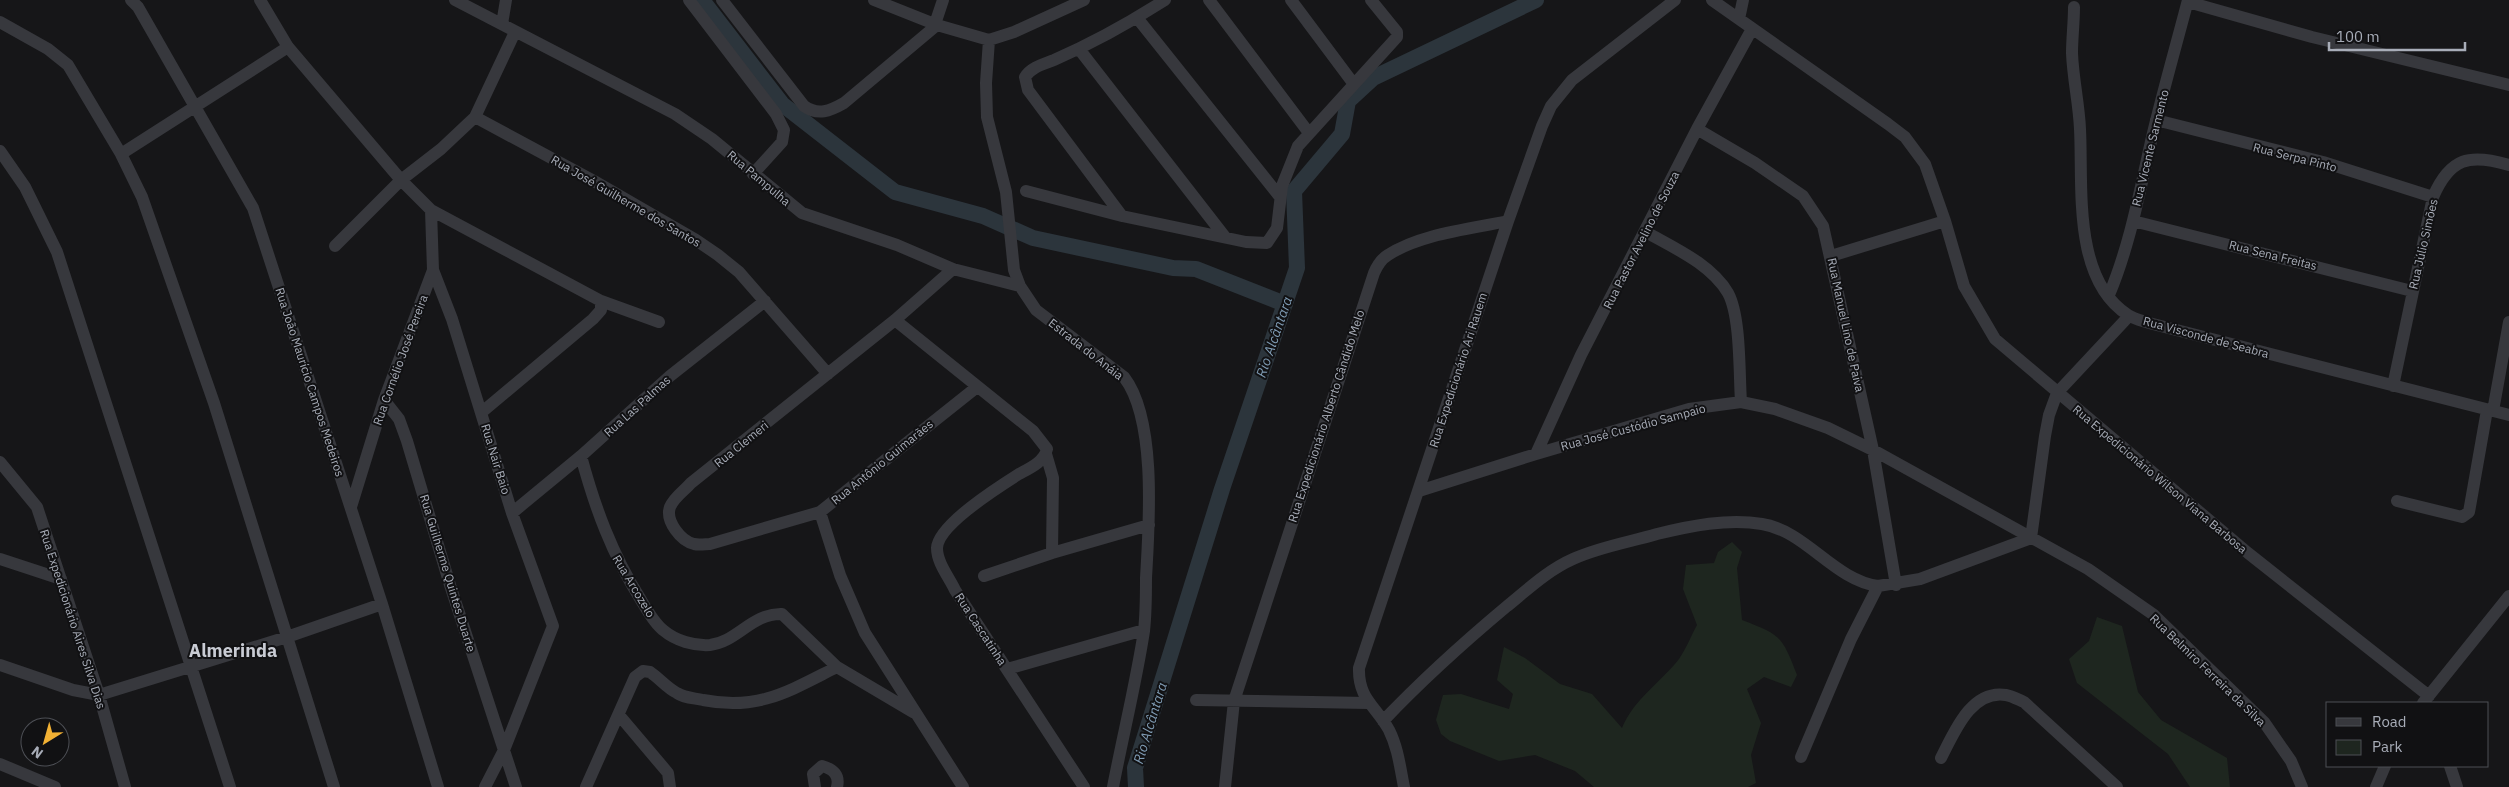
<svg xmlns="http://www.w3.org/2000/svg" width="2509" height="787" font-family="'IBM Plex Sans',sans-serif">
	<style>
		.green { fill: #1e261f }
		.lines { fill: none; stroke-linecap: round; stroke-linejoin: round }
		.river { stroke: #2c353c; stroke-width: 16 }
		.minor { stroke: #37383d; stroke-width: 12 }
		.labels { text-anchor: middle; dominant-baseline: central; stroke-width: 4; stroke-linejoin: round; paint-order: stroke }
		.street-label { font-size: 12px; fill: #a8adb8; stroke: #111113 }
		.water-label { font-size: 14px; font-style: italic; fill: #7f9bb3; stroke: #111113 }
		.district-label { font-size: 18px; font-weight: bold; fill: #c9ccd4; stroke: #111113 }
	</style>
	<rect width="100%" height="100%" fill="#161618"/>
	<!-- green -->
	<path class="green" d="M1732 542 1742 552 1737 568 1742 620C1781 635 1782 636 1797 675L1791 687 1764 677 1747 689 1761 723 1751 755 1756 783 1748 787H1594L1575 771 1535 755 1499 761 1450 741 1441 734 1436 720 1443 695 1461 694 1509 709 1513 694 1497 680 1504 647 1525 658 1560 684 1592 694 1622 728C1634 699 1660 683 1679 659 1686 649 1691 636 1697 625L1683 589 1686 565 1714 563 1718 552Z
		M2097 617 2122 626 2138 692 2161 720 2227 758 2230 787H2190L2168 754 2077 683 2069 659 2089 641Z"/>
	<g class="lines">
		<!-- river -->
		<path class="river" d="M702 0 782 104 895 192 983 216 1033 238 1173 268 1196 269 1285 304
			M1136 787 1135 768 1222 489 1297 268 1294 191 1342 134 1348 101 1373 78 1536 0"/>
		<!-- minor -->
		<path class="minor" d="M131 0 138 7 253 208 382 604 438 787
			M260 0 288 47 401 180 431 210 601 301V310L593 319 482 412
			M455 0 675 114 712 139 802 213 897 245 953 269 1020 286
			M689 0 776 114 784 130 782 142 753 174
			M722 0 804 106C818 116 830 111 844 103L937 25
			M874 0 937 25 989 40
			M1209 0 1309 133
			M1291 0 1353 83
			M1712 0 1888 124 1905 137 1925 164 1945 221 1964 286 1995 339 2248 553 2429 696
			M2188 2 2312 37 2509 85
			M2074 7C2074 23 2072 38 2072 53 2073 79 2079 104 2080 129 2083 186 2072 279 2128 315 2134 319 2143 321 2149 323L2509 415
			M1138 19 1280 197
			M1739 19 1743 0
			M0 22 48 49 68 65 121 154 142 197 214 403 334 787
			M502 24 506 0
			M935 24 943 0
			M989 40 986 83 987 117 1006 192 1014 270 1020 286 1036 310 1124 377C1157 420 1149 525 1146 578 1146 595 1146 613 1144 631 1136 683 1123 735 1113 787
			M989 40 1014 32 1084 0
			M1079 49 1225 237
			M475 117 594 181 696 240 718 255 739 272 828 374
			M2156 120 2323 162 2433 197
			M1697 129 1755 163 1803 196 1823 226 1873 450 1896 585
			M0 151 25 187 57 252 230 787
			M121 154 288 47
			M1026 191 1122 216 1246 242 1267 243 1277 228 1282 186 1298 146 1397 37V32L1371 0
			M1122 216 1028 90 1025 77C1031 67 1044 64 1054 60 1093 43 1129 23 1165 0
			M2133 221 2412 291
			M1646 232C1674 248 1711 264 1728 293 1741 317 1739 374 1741 402
			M335 246 401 180 441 149 475 117 515 32
			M1831 256 1945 221
			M433 270 452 319 512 513 553 626 504 750 485 787
			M2109 295C2130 245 2140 190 2152 137 2163 91 2176 46 2188 0
			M601 301 659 322
			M895 320 1033 431 1047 449C1044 462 1030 468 1019 474 1000 486 938 525 937 548 937 563 949 577 955 590L1084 787
			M2393 386 2433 197C2450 158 2469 153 2509 165
			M384 400 399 419 407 441 450 585 516 787
			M2493 411 2509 322
			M1046 454 1053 478 1052 553
			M1536 454 1581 355 1697 129 1752 29
			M581 456C595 508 612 554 641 600 647 610 654 623 663 630 676 641 694 646 710 645 737 642 752 613 782 614L837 667 913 712
			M0 462 37 507 99 695 125 787
			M1419 491 1536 454 1689 409 1741 402 1775 409 1828 428 1873 450 2088 569 2154 615 2264 722 2291 761 2302 787
			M2397 501 2462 517 2469 512 2487 410
			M351 507 384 400 433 270 431 210
			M820 512 710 544C706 544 699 545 694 544 681 541 665 521 670 507 674 497 684 491 691 483L895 320 953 269
			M512 513 581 456 670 376 765 301
			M2031 538 2045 436 2049 415 2057 393 2129 316
			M0 559 61 579
			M984 576 1052 553 1149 525
			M0 665 73 690 99 695 287 637 382 604
			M1007 669 1144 630
			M1196 700 1368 703
			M2423 703 2509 596
			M619 715 668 773 670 787
			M1383 721C1422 680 1463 643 1506 607 1527 590 1548 570 1573 559 1599 547 1630 542 1657 534 1690 526 1728 518 1762 524 1806 531 1834 580 1878 586
			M1801 757 1851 639 1878 586 1920 579 2031 538
			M1941 758C1954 733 1971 689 2006 695 2012 696 2019 700 2024 702L2117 787
			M0 764 55 787
			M2450 766 2457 787
			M586 787 635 677 643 671 650 672C659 678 667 688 677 693 684 698 694 698 703 700 759 711 789 691 837 667
			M815 787 813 774 822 766C833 769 840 775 837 787
			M963 787 865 633 840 575 820 512 977 387
			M1225 787 1234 701 1374 273C1377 266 1381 259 1388 255 1420 234 1470 229 1508 221
			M1404 787C1400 767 1398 748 1389 730 1376 706 1358 699 1359 668L1508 221 1542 126 1551 106 1572 80 1675 0
			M2376 787 2385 766"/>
	</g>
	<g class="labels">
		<!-- street labels -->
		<g class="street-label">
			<text transform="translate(2150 148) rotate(-76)">Rua Vicente Sarmento</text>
			<text transform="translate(2295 157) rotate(14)">Rua Serpa Pinto</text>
			<text transform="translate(759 178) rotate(40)">Rua Pampulha</text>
			<text transform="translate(626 201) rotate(30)">Rua José Guilherme dos Santos</text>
			<text transform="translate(1641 240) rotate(-63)">Rua Pastor Avelino de Souza</text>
			<text transform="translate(2423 244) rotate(-77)">Rua Júlio Simões</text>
			<text transform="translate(2273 255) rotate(14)">Rua Sena Freitas</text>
			<text transform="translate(1846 325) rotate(78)">Rua Manuel Lino de Paiva</text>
			<text transform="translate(2206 337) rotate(15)">Rua Visconde de Seabra</text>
			<text transform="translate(1086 349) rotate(38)">Estrada do Anáia</text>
			<text transform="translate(400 360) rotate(-70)">Rua Cornélio José Pereira</text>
			<text transform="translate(1458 370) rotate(-72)">Rua Expedicionário Ari Rauem</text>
			<text transform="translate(310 382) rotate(72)">Rua João Maurício Campos Medeiros</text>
			<text transform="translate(637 406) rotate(-42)">Rua Las Palmas</text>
			<text transform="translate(1326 416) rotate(-72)">Rua Expedicionário Alberto Cândido Melo</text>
			<text transform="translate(1633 427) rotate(-15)">Rua José Custódio Sampaio</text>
			<text transform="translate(741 444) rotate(-39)">Rua Clemeri</text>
			<text transform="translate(496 459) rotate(73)">Rua Nair Baio</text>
			<text transform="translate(882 462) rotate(-39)">Rua Antônio Guimarães</text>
			<text transform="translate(2160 479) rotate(40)">Rua Expedicionário Wilson Viana Barbosa</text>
			<text transform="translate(448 573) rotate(73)">Rua Guilherme Quintes Duarte</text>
			<text transform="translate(634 586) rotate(59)">Rua Arcozelo</text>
			<text transform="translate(73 619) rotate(72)">Rua Expedicionário Aires Silva Dias</text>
			<text transform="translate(981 629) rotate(57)">Rua Cascatinha</text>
			<text transform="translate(2208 670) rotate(44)">Rua Belmiro Ferreira da Silva</text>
		</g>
		<!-- water labels -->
		<g class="water-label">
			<text transform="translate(1274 337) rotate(-71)">Rio Alcântara</text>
			<text transform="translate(1150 723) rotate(-73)">Rio Alcântara</text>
		</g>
		<!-- district labels -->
		<g class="district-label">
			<text x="233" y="650">Almerinda</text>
		</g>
	</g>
	<!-- legend -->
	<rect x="2326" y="702" width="162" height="65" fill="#111113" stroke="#4d4f55"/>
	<rect x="2336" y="718" width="25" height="8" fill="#37383d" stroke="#4d4f55"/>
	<text x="2372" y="727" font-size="15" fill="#a8adb8">Road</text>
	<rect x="2336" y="740" width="25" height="15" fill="#1e261f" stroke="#4d4f55"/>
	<text x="2372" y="752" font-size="15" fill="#a8adb8">Park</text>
	<!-- north arrow -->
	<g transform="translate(45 742) rotate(217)"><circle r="24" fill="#111113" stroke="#4d4f55"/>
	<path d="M0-4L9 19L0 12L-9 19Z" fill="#f2b134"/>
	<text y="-8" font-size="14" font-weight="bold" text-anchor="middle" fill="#a8adb8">N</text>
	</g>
	<!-- scale -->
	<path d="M2329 42v8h136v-8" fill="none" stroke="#a8adb8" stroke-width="2.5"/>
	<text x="2336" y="42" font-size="15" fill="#a8adb8" stroke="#111113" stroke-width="4" paint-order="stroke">100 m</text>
</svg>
